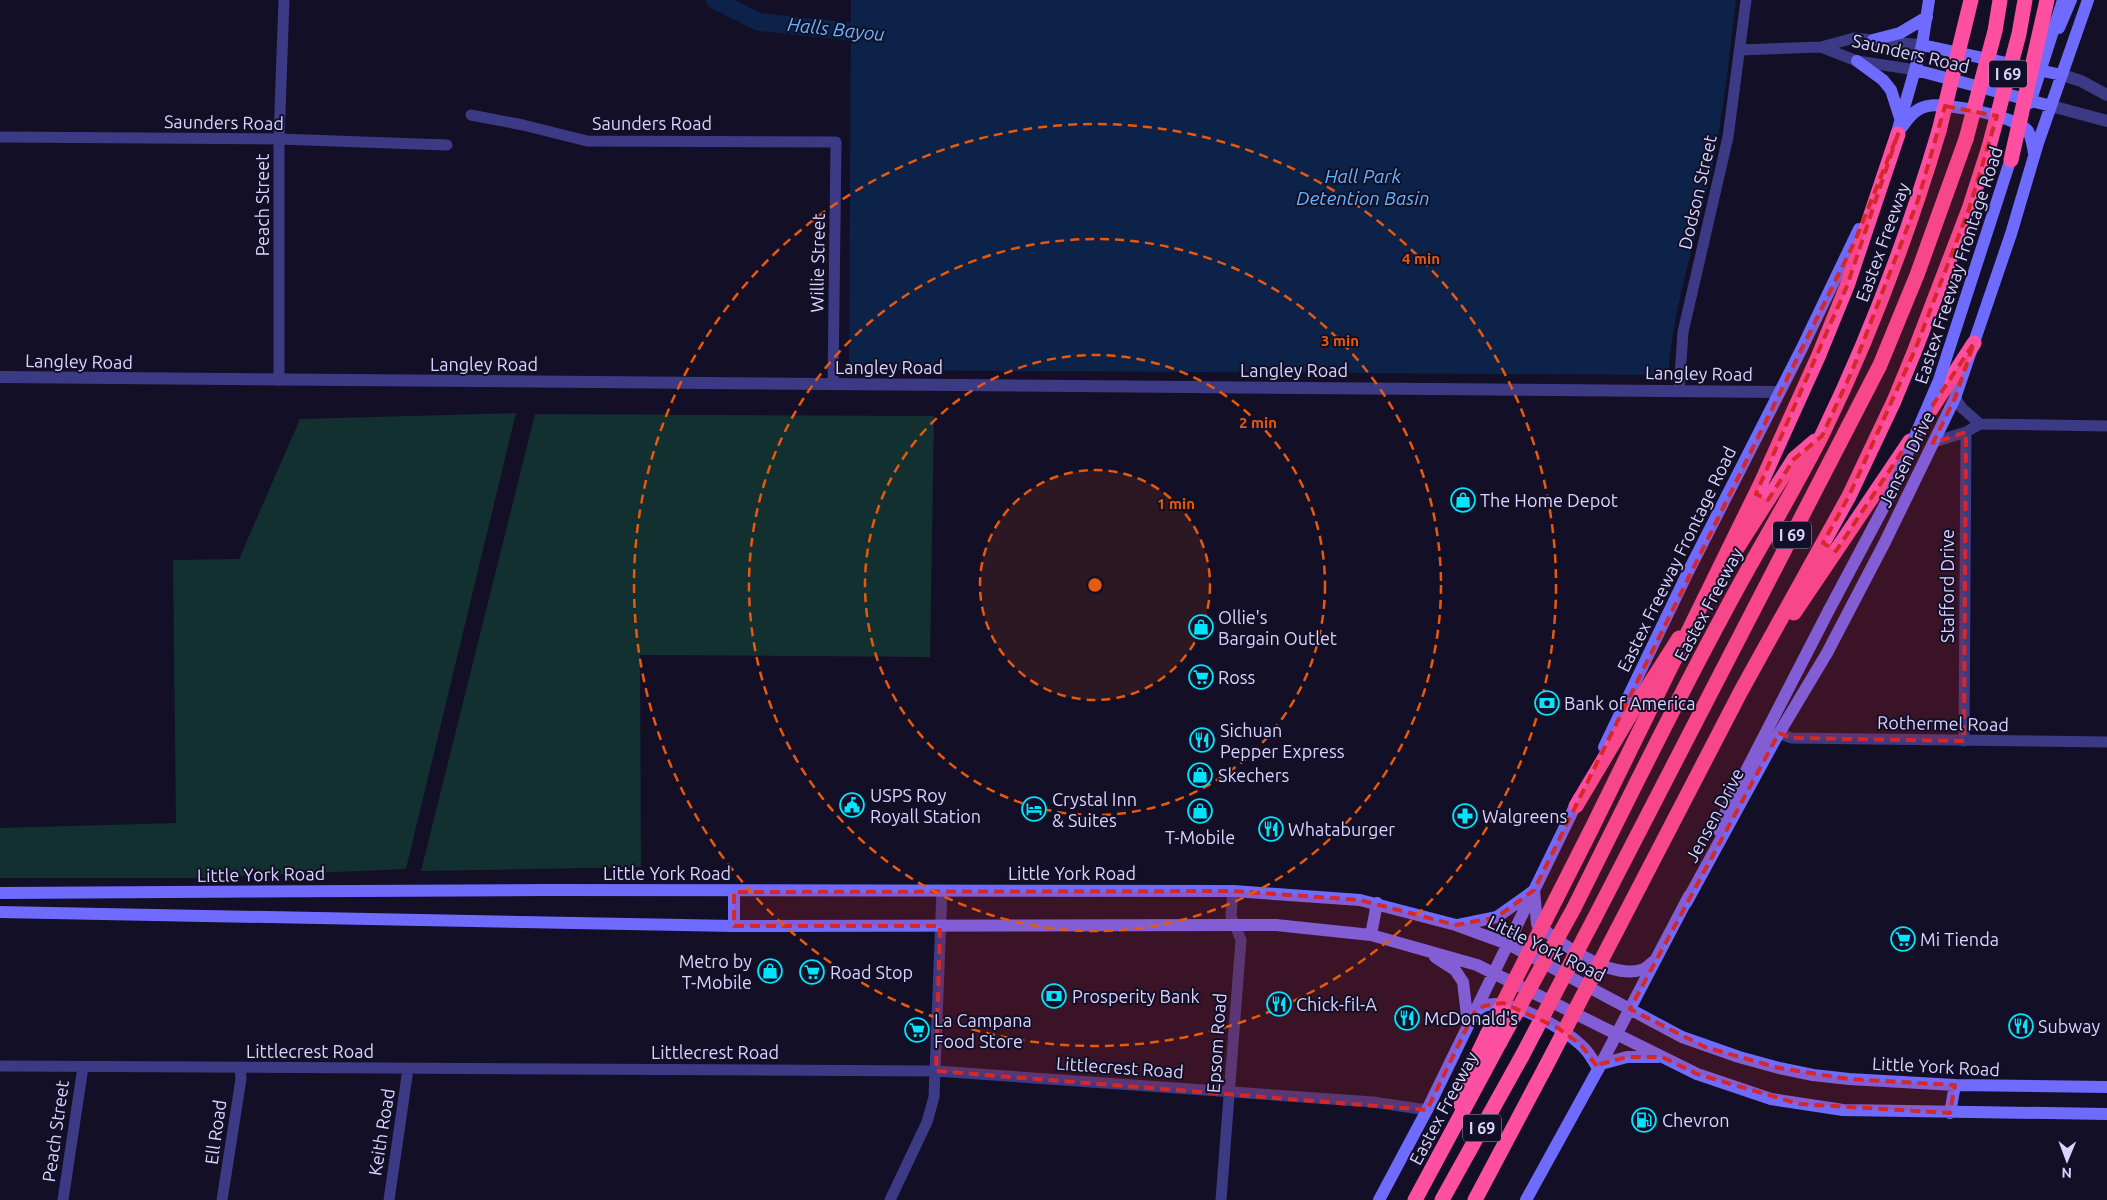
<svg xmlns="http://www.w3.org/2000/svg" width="2107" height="1200" font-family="Ubuntu,sans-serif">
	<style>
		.green { fill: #12302f }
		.water { fill: #0c2248 }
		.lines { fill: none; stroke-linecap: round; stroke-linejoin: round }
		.river { stroke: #0c2248; stroke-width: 18 }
		.minor { stroke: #3d3a85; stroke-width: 11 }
		.tertiary { stroke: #3d3a85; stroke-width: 12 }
		.secondary { stroke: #6f6bff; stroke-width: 12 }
		.motorway { stroke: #ff4fa3; stroke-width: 15 }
		.secondary-bridge { stroke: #6f6bff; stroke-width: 12 }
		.motorway-bridge { stroke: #ff4fa3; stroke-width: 15 }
		.marked { fill: #d62828; fill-opacity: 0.2; stroke: #d62828; stroke-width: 4; stroke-dasharray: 10 6; stroke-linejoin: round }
		.ring { fill: none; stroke: #e8590c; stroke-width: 2.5; stroke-dasharray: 9 6 }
		.labels { text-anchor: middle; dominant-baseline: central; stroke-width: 4; stroke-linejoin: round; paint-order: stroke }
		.shield { fill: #130f26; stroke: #9e99be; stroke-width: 1 }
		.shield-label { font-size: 16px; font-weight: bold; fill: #d9d4ff }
		.street-label { font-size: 18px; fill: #d9d4ff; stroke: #130f26 }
		.poi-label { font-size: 18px; fill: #d9d4ff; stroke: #130f26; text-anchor: start }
		.water-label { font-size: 19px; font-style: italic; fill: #62b6ff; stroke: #130f26 }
		.centre { fill: #e8590c; stroke: #130f26; stroke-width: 2.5 }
		.ring-label { font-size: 15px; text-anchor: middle; font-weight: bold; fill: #e8590c; stroke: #130f26; stroke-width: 4; stroke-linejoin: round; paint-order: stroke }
	</style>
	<rect width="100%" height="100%" fill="#130f26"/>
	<!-- green -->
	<path class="green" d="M516 413 406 869 199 878H0V828L176 823 173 560 239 559 300 419Z
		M535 414 934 416 930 657 640 655 641 867 421 871Z"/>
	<!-- water -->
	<path class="water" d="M851 0H1736C1729 59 1723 119 1710 177 1695 243 1673 307 1668 375L849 370Z"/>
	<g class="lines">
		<!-- river -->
		<path class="river" d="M715 0 759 22 873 34"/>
		<!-- minor -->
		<path class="minor" d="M1821 47 1857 61 1916 70
			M1740 50 1821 47 1854 38 1922 45
			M471 115 523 125 587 141 836 142 833 384
			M0 137 279 139 447 145
			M279 380V139L284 0
			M1679 390 1683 332 1728 137 1746 0
			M1955 398 1962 408 1980 424
			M1934 442 1966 432 1980 424 2107 426
			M1779 733 1791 738 2107 742
			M1964 741 1966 432
			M0 1066 936 1071 1373 1102 1427 1110
			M63 1200 83 1067
			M222 1200 241 1079 240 1068
			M389 1200 408 1069
			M890 1200 927 1122 934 1097 942 890
			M1221 1200 1241 940 1231 916 1233 891"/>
		<!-- tertiary -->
		<path class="tertiary" d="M2062 75 2081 81 2107 95
			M2051 106 2107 121
			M0 377 1778 392"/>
		<!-- secondary -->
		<path class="secondary" d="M2059 28 2071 0
			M1873 40 1900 33 1927 17
			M1922 45 2062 75
			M1857 61 1883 80 1891 90 1901 121
			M1916 70 2051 106
			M1902 127C1909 117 1916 108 1928 106 1945 102 2018 117 2028 131 2031 136 2033 147 2034 153
			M1894 143 1922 45 1929 0
			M1604 747 1688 572 1802 348 1859 229
			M1718 830 1730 802 1829 610
			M1534 890 1537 924C1561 944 1609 979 1641 970 1646 969 1650 964 1654 961
			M0 893 546 890 1233 891 1360 900 1456 925 1508 944 1682 1037 1739 1057 1779 1068 1813 1075 1849 1079 1955 1085 2107 1087
			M1686 903 1775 740 1827 653 1885 542 1955 398 2011 234 2038 143 2088 0
			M0 912 734 926 1235 925H1276L1371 935 1477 965 1697 1074 1771 1099 1843 1110 2107 1114
			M1458 925 1497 917 1532 892
			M734 926V892
			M1371 935 1377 903
			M1435 957 1455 970 1463 982 1468 1024
			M1474 1013C1477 1011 1481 1007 1484 1006 1510 996 1564 1029 1582 1046 1589 1052 1593 1061 1598 1068
			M1601 1064 1627 1057H1658
			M1950 1113 1955 1085
			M1379 1200 1427 1110 1579 798
			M1526 1200 1601 1064 1689 896"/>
		<!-- motorway -->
		<path class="motorway" d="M1928 414 1974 343
			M1761 483 1818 357 1847 286 1898 134
			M1727 564 1794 459 1815 441
			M1794 613 1910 441
			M1576 806 1635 707 1679 638
			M1556 899 1591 830
			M1574 908C1623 810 1671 711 1723 615 1755 554 1792 495 1823 433 1870 336 1908 235 1939 131
			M1594 919 1880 365 1917 275 1966 139
			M1617 930 1741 691 1849 496 1894 401 1915 350 1969 209 1989 147
			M1461 1105 1467 1076 1487 1035
			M1415 1200 1500 1042
			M1442 1200 1522 1056
			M1475 1200 1545 1068"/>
		<!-- secondary-bridge -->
		<path class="secondary-bridge" d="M2030 103 2063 0
			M1829 610 1887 501 1939 380 2013 152"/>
		<!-- motorway-bridge -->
		<path class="motorway-bridge" d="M1939 131 1971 0
			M1966 139 1995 31 2000 0
			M1989 147 2019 34 2025 0
			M2011 160 2047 0
			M1591 830 1761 483
			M1487 1035 1556 899
			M1500 1042 1574 908
			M1522 1056 1594 919
			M1545 1068 1617 930"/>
	</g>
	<!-- marked area -->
	<path class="marked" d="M1945 106 1997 116 1969 209 1915 350 1849 496 1823 543 1836 551 1974 343 1955 398 1933 443 1966 432 1964 741 1791 738 1779 733 1630 1009 1705 1047 1779 1068 1849 1079 1955 1085 1950 1113 1799 1104 1697 1074 1662 1057H1627L1601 1064 1598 1068 1581 1045 1558 1028 1503 1003 1484 1006 1474 1013 1427 1110 936 1071 940 926H734V892L1233 891 1360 900 1456 925 1497 917 1534 890 1546 866 1855 241 1898 134 1847 286 1756 494 1768 500 1794 459 1822 436 1852 371 1918 200Z"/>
	<!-- distance rings -->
	<circle cx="1095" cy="585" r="115" fill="#e8590c" fill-opacity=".12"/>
	<g class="ring">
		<circle cx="1095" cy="585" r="115"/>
		<circle cx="1095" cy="585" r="230"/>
		<circle cx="1095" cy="585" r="346"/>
		<circle cx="1095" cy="585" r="461"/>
	</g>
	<!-- icons -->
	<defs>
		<g id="shop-ring" transform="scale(1.25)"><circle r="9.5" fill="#130f26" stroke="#00e5ff" stroke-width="1.5"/><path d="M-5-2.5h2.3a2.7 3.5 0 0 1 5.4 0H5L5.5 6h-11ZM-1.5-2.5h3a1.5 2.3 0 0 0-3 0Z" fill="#00e5ff"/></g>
		<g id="supermarket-ring" transform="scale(1.25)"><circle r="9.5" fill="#130f26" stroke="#00e5ff" stroke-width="1.5"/><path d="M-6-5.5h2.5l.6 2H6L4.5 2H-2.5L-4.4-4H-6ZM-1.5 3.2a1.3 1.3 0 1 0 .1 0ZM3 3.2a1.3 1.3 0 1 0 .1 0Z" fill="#00e5ff"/></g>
		<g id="bank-ring" transform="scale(1.25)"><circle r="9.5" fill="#130f26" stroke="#00e5ff" stroke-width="1.5"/><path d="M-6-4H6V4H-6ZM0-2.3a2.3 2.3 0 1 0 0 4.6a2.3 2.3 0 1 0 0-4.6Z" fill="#00e5ff"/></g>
		<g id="restaurant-ring" transform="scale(1.25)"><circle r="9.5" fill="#130f26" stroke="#00e5ff" stroke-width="1.5"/><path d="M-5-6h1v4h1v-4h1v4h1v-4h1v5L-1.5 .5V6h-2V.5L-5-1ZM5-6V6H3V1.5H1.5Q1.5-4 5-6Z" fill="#00e5ff"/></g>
		<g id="civic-ring" transform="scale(1.25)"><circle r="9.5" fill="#130f26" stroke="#00e5ff" stroke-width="1.5"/><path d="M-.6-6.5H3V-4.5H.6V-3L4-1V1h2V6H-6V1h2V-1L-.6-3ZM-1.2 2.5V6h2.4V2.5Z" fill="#00e5ff"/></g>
		<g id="hotel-ring" transform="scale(1.25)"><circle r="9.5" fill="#130f26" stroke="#00e5ff" stroke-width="1.5"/><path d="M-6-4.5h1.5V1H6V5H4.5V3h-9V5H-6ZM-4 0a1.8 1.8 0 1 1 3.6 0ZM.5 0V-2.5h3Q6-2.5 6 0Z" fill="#00e5ff"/></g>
		<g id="pharmacy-ring" transform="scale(1.25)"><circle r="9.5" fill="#130f26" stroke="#00e5ff" stroke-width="1.5"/><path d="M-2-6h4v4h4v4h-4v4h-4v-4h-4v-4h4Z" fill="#00e5ff"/></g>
		<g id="fuel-ring" transform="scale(1.25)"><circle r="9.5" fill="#130f26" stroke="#00e5ff" stroke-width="1.5"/><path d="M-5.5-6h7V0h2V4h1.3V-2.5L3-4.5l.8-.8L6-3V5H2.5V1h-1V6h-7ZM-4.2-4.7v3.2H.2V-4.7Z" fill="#00e5ff"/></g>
	</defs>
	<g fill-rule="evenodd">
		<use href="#shop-ring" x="1463" y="500"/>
		<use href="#shop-ring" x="1201" y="627"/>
		<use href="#supermarket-ring" x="1201" y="677"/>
		<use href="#bank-ring" x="1547" y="703"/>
		<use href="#restaurant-ring" x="1202" y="740"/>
		<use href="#shop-ring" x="1200" y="775"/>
		<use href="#civic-ring" x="852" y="805"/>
		<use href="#hotel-ring" x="1034" y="809"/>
		<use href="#shop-ring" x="1200" y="811"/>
		<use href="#pharmacy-ring" x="1465" y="816"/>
		<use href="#restaurant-ring" x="1271" y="829"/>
		<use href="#supermarket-ring" x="1903" y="939"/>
		<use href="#shop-ring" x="770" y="971"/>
		<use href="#supermarket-ring" x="812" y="972"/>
		<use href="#bank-ring" x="1054" y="996"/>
		<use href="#restaurant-ring" x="1279" y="1004"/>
		<use href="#restaurant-ring" x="1407" y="1018"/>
		<use href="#restaurant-ring" x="2021" y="1026"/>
		<use href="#supermarket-ring" x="917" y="1030"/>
		<use href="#fuel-ring" x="1644" y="1120"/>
	</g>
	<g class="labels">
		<!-- shield labels -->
		<g class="shield">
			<rect x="1989" y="60.5" width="38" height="27" rx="4"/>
			<rect x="1773" y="521.5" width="38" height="27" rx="4"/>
			<rect x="1463" y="1114.5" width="38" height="27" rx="4"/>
		</g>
		<g class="shield-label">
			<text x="2008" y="74">I 69</text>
			<text x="1792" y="535">I 69</text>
			<text x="1482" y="1128">I 69</text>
		</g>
		<!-- street labels -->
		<g class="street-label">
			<text transform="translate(1911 53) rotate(13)">Saunders Road</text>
			<text transform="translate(224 122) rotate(1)">Saunders Road</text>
			<text x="652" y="123">Saunders Road</text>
			<text transform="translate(1697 192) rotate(-77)">Dodson Street</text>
			<text transform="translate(262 205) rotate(-90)">Peach Street</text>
			<text transform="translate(1882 242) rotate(-70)">Eastex Freeway</text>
			<text transform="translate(817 263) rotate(-89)">Willie Street</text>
			<text transform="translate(1958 265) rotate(-72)">Eastex Freeway Frontage Road</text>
			<text transform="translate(79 361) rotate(1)">Langley Road</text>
			<text x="484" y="364">Langley Road</text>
			<text x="889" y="367">Langley Road</text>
			<text x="1294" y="370">Langley Road</text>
			<text transform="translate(1699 373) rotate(1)">Langley Road</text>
			<text transform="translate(1906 459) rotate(-64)">Jensen Drive</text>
			<text transform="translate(1676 559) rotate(-64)">Eastex Freeway Frontage Road</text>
			<text transform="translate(1947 586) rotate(-90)">Stafford Drive</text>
			<text transform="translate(1708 604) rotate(-62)">Eastex Freeway</text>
			<text transform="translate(1943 723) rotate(1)">Rothermel Road</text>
			<text transform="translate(1714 815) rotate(-62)">Jensen Drive</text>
			<text x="667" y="873">Little York Road</text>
			<text x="1072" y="873">Little York Road</text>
			<text transform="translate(261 874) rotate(-1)">Little York Road</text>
			<text transform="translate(1547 948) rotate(26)">Little York Road</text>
			<text transform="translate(1216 1043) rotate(-86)">Epsom Road</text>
			<text x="310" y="1051">Littlecrest Road</text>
			<text x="715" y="1052">Littlecrest Road</text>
			<text transform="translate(1936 1066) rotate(3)">Little York Road</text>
			<text transform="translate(1120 1067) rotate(4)">Littlecrest Road</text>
			<text transform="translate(1443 1108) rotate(-62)">Eastex Freeway</text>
			<text transform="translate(55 1131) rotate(-82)">Peach Street</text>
			<text transform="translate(215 1132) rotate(-82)">Ell Road</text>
			<text transform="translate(381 1132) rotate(-81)">Keith Road</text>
		</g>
		<!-- poi labels -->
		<g class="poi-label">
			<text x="1480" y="500">The Home Depot</text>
			<text x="1218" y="617">Ollie's<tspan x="1218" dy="21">Bargain Outlet</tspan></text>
			<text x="1218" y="677">Ross</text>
			<text x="1564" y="703">Bank of America</text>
			<text x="1220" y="730">Sichuan<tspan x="1220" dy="21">Pepper Express</tspan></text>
			<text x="1218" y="775">Skechers</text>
			<text x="870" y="795">USPS Roy<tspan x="870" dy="21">Royall Station</tspan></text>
			<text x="1052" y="799">Crystal Inn<tspan x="1052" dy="21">&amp; Suites</tspan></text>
			<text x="1482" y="816">Walgreens</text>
			<text x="1288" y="829">Whataburger</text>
			<text x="1200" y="837" text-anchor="middle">T-Mobile</text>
			<text x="1920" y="939">Mi Tienda</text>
			<text x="752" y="961" text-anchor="end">Metro by<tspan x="752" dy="21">T-Mobile</tspan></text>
			<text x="830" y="972">Road Stop</text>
			<text x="1072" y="996">Prosperity Bank</text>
			<text x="1296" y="1004">Chick-fil-A</text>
			<text x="1424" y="1018">McDonald's</text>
			<text x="934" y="1020">La Campana<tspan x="934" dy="21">Food Store</tspan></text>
			<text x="2038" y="1026">Subway</text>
			<text x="1662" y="1120">Chevron</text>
		</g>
		<!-- water labels -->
		<g class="water-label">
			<text transform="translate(836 29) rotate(6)">Halls Bayou</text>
			<text x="1363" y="176">Hall Park<tspan x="1363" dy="22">Detention Basin</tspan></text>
		</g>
	</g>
	<circle cx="1095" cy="585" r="8" class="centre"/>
	<g class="ring-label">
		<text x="1421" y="264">4 min</text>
		<text x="1340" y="346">3 min</text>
		<text x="1258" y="428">2 min</text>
		<text x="1176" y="509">1 min</text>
	</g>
	<!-- north arrow -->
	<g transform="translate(2067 1160) rotate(181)" stroke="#130f26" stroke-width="4" paint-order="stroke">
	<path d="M0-4L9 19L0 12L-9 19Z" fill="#d9d4ff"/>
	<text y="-8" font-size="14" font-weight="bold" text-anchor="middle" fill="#d9d4ff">N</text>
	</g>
</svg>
